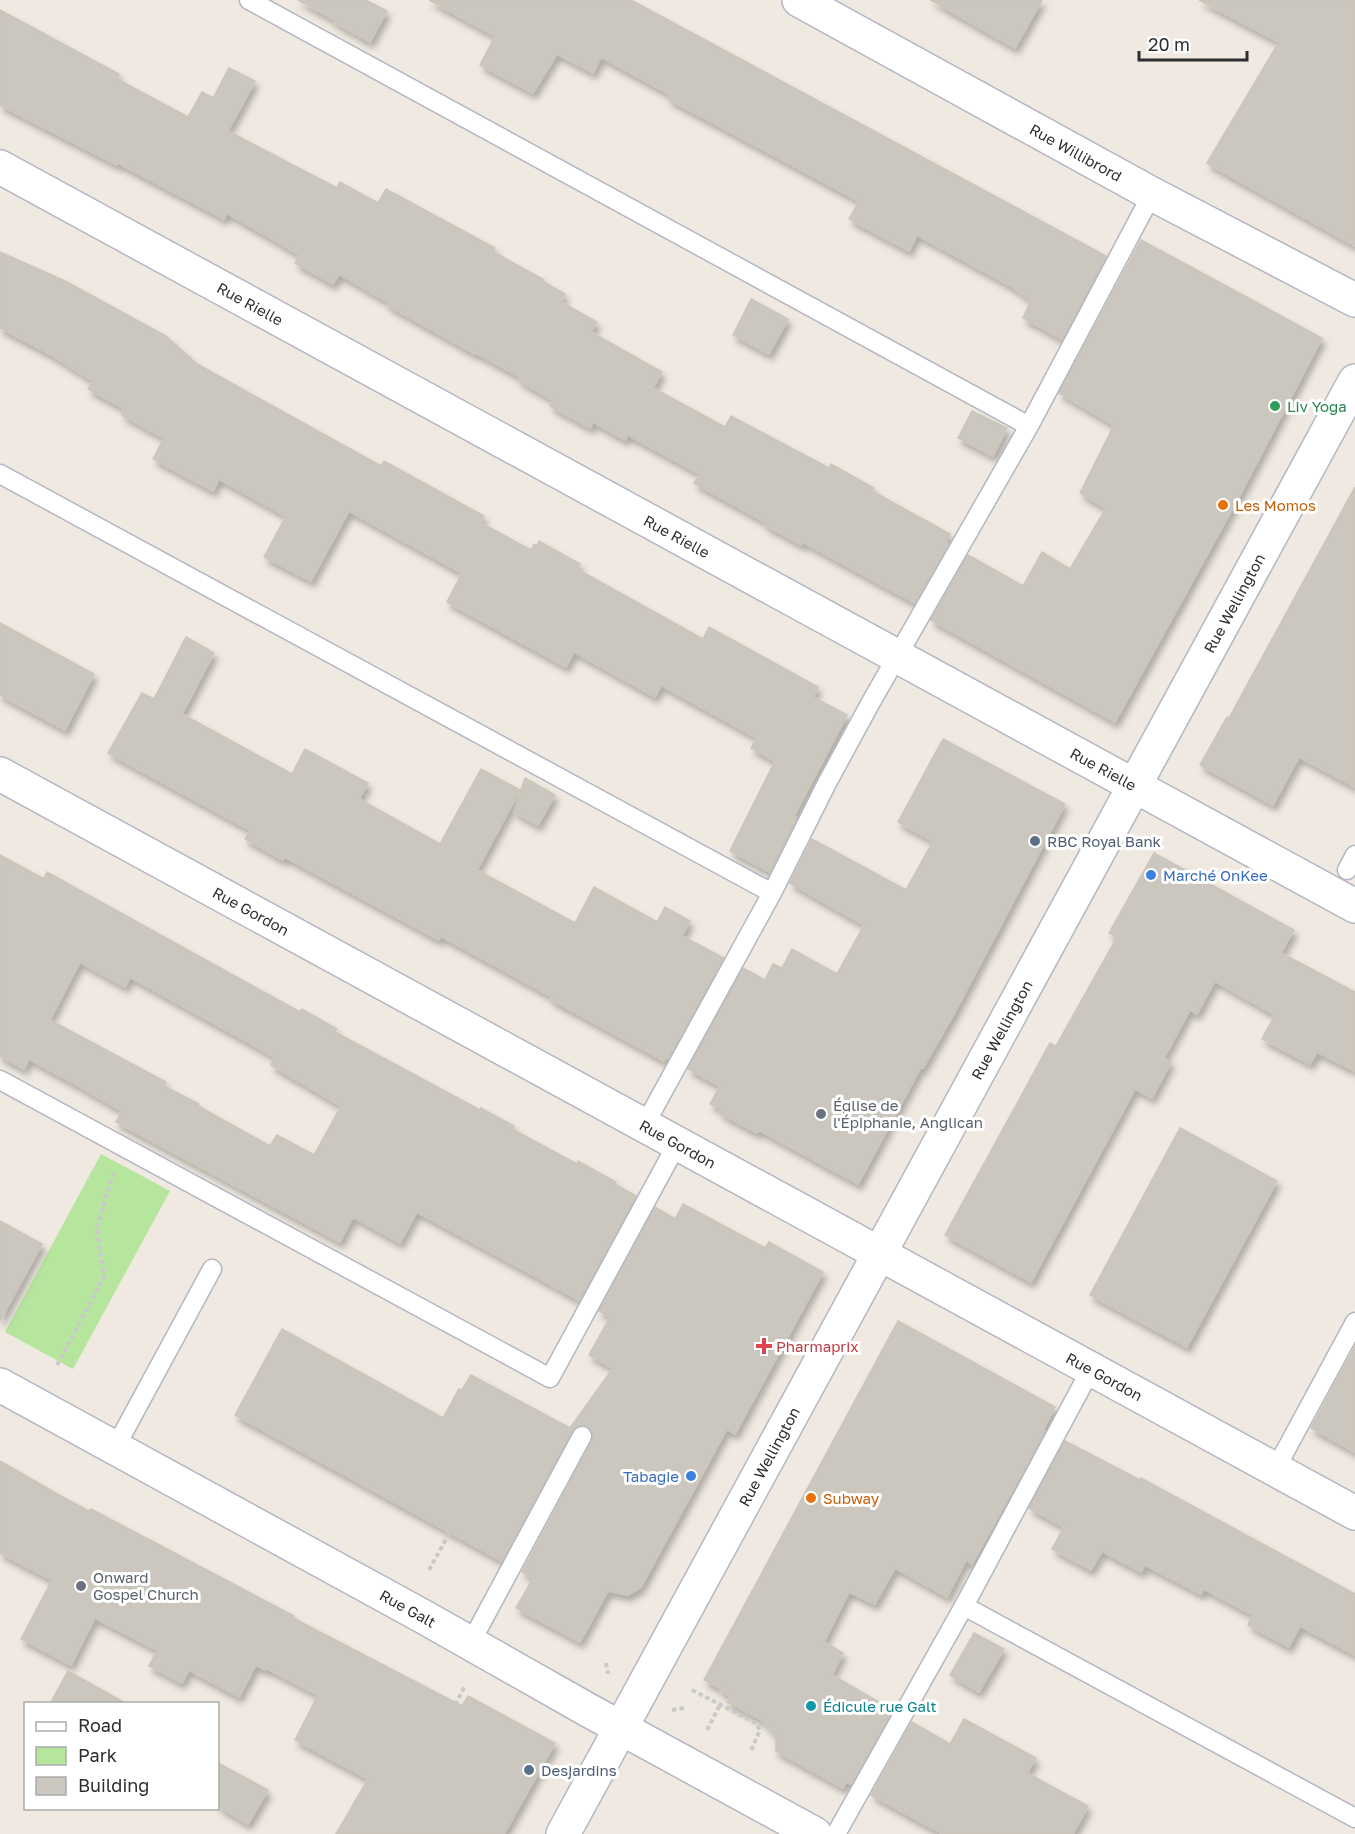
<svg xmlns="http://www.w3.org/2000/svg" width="1355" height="1834" font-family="'Golos Text',sans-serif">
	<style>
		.green { fill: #b6e59e }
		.building { fill: #cbc7bf; stroke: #cbc5ba; stroke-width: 1.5; fill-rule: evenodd; filter: url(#shadow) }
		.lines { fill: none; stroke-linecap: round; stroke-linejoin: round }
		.service-casing { stroke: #b4b7c1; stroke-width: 21 }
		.minor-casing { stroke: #b4b7c1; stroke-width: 36 }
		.secondary-casing { stroke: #b4b7c1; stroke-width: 36 }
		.path { stroke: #c9c9c9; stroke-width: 4; stroke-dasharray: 4.5 3; stroke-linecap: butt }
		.service { stroke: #fff; stroke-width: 18 }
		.minor { stroke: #fff; stroke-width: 33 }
		.secondary { stroke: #fff; stroke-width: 33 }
		.leisure-dot { fill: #2e9e5b; stroke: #fff; stroke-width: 2 }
		.food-dot { fill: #e8710a; stroke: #fff; stroke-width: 2 }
		.service-dot { fill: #5c6f8a; stroke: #fff; stroke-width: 2 }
		.shop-dot { fill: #3f7fe0; stroke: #fff; stroke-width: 2 }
		.worship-dot { fill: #6b7280; stroke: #fff; stroke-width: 2 }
		.health-dot { fill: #e0444e; stroke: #fff; stroke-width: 2 }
		.culture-dot { fill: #0f9aa8; stroke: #fff; stroke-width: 2 }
		.labels { text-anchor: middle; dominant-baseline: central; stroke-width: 6; stroke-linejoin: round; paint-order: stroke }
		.street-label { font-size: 15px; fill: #2e2e2e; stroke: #fff }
		.leisure-label { font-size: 15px; fill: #27864d; stroke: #fff; text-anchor: start }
		.food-label { font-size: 15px; fill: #c56008; stroke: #fff; text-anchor: start }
		.service-label { font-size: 15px; fill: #4e5e75; stroke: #fff; text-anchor: start }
		.shop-label { font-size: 15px; fill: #366cbe; stroke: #fff; text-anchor: start }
		.worship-label { font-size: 15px; fill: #5b616d; stroke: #fff; text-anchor: start }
		.health-label { font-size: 15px; fill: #be3a42; stroke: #fff; text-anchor: start }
		.culture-label { font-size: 15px; fill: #0d838f; stroke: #fff; text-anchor: start }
	</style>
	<defs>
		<filter id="shadow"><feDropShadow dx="3.5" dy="6" stdDeviation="3" flood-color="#0004"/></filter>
	</defs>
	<rect width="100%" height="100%" fill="#efe9e1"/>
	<!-- green -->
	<path class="green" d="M101 1154 170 1191 73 1369 5 1332Z"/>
	<!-- building -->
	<path class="building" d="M298 0H366L387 11 370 42 334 22 335 20Z
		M429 0H631L1106 256 1062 339 1023 318 1031 301 1011 286 917 235 909 251 849 219 859 201 668 99 671 95 601 57 593 73 557 54 533 93 480 65 495 36Z
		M931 0H1042L1015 48Z
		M1199 0H1355V246L1207 163 1279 42Z
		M0 10 119 74 117 79 188 117 202 92 213 98 229 68 255 81 228 131 337 188 340 182 378 203 386 189 495 248 493 252 543 279 542 281 565 294 561 302 597 322 591 332 662 372 653 388 725 427 731 416 829 468 831 464 874 488 872 491 950 534 945 542 948 544 915 603 803 542 802 545 765 525 767 523 694 483 700 474 628 435 625 440 593 422 590 428 550 406 553 400 518 380 520 377 476 353 475 354 387 305 388 302 339 274 333 284 295 263 300 255 227 213 224 219 118 163 117 165 0 105Z
		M1141 240 1322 338 1239 497 1115 722 931 620 968 555 1023 586 1042 552 1070 569 1106 508 1080 493 1114 425 1059 393Z
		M0 252 65 281 166 336 197 364 381 466 384 461 484 516 481 523 531 550 534 544 537 546 539 541 580 564 577 569 703 639 709 627 818 687 813 697 847 715 794 816 796 817 792 829 770 872 730 851 775 761 751 748 757 738 661 685 655 697 574 652 566 667 447 602 462 573 349 511 311 581 264 557 286 516 219 479 213 491 153 459 164 438 122 415 125 409 88 389 93 381 52 355 0 328Z
		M751 299 788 319 769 354 733 335Z
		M972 411 1007 428 993 456 958 438Z
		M1355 487V787L1299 757 1273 805 1200 765 1227 717 1229 718Z
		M0 623 94 674 65 730 0 695Z
		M186 637 214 653 182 714 292 774 305 749 368 783 359 799 440 844 481 769 520 790 477 870 575 923 594 887 657 922 665 907 690 921 682 936 724 958 668 1059 666 1057 664 1061 550 999 552 997 441 936 439 940 285 857 283 860 245 839 250 830 108 753 142 693 154 699Z
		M943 739 1065 804 954 1014 923 1068 921 1067 858 1184 759 1130 757 1133 720 1113 721 1109 710 1104 720 1086 688 1069 743 968 765 980 773 964 782 968 792 949 837 974 864 925 790 883 812 839 906 890 933 841 898 822Z
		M525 778 555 795 538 825 514 812Z
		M1154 853 1294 930 1281 953 1355 992V1071L1317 1052 1310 1064 1262 1039 1275 1015 1215 981 1197 1014 1190 1010 1164 1058 1171 1062 1152 1098 1135 1089 1031 1282 945 1235 1050 1043 1056 1046 1117 937 1109 933Z
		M0 855 44 879 47 872 300 1012 302 1009 337 1029 335 1032 480 1110 481 1108 514 1126 512 1129 577 1164 578 1161 616 1182 615 1184 636 1196 579 1300 417 1212 400 1243 353 1217 340 1242 116 1122 122 1111 84 1089 29 1059 24 1069 0 1056ZM80 962 125 987 130 977 275 1057 271 1065 341 1106 314 1155 277 1135 270 1146 198 1106 199 1104 164 1086 166 1082 50 1020Z
		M1180 1128 1277 1181 1187 1347 1090 1295Z
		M683 1204 765 1248 769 1242 823 1272 735 1434 727 1429 641 1587 628 1595 608 1591 580 1642 516 1608 533 1578 522 1572 592 1441 593 1435 588 1426 581 1425 572 1431 502 1561 235 1415 282 1329 443 1418 459 1389 462 1390 471 1375 570 1428 613 1368 589 1355 610 1317 599 1311 655 1207 675 1219Z
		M0 1221 42 1244 0 1321Z
		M898 1321 1055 1407 1043 1430 1045 1431 972 1564 966 1560 947 1597 895 1568 875 1604 849 1592 824 1642 843 1653 832 1675 893 1710 851 1784 846 1782 843 1788 776 1751V1736L762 1720 727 1702 730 1696 720 1691V1688L704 1680Z
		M1355 1346V1452L1311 1428Z
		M1065 1441 1140 1480 1141 1478 1355 1594V1655L1300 1626 1289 1647 1248 1625 1253 1615 1204 1589 1201 1594 1145 1565 1141 1572 1102 1551 1091 1570 1052 1549 1064 1527 1029 1508Z
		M0 1461 59 1495 89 1511 91 1509 294 1616 293 1618 462 1706 468 1696 555 1743 504 1834H336L368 1779 295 1740 318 1695 266 1668 265 1670 256 1665 239 1697 189 1670 182 1683 149 1666 157 1650 95 1618 71 1665 21 1639 52 1580 0 1553Z
		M974 1633 1004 1649 979 1692 950 1675Z
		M68 1671 127 1704H50Z
		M964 1719 1036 1758 1027 1773 1088 1806 1073 1834H943L871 1795 912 1722 950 1744Z
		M218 1763 268 1790 248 1824 218 1806Z"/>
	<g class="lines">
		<!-- service casing -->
		<g class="service-casing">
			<path id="service" d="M249 0 1029 426
				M0 474 772 893
				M1347 870 1355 855
				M0 1080 550 1378 677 1144
				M644 1126 772 893 827 783 871 702 1029 426 1152 194
				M115 1448 212 1269
				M1275 1470 1355 1322
				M964 1606 1355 1818
				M471 1642 582 1436
				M836 1834 964 1606 1091 1369"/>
		</g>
		<!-- minor casing -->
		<g class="minor-casing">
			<g id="minor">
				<path id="s1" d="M799 0 1152 194 1355 300"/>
				<path id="s2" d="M0 167 1355 906"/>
				<path id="s3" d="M0 774 1355 1513"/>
			</g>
		</g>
		<!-- secondary casing -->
		<g class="secondary-casing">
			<g id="secondary">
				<path id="s4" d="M0 1385 424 1617 588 1710 815 1834"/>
				<path id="s5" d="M563 1834 1355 381"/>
			</g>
		</g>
		<!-- path -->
		<path class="path" d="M57 1365 104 1277 97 1229 113 1173
			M429 1570 450 1532
			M606 1663 608 1674
			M692 1690 756 1723 760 1730 750 1753
			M672 1710 684 1708
			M448 1718 465 1686
			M707 1730 720 1705"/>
		<!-- service -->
		<use href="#service" class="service"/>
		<!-- minor -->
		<use href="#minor" class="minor"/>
		<!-- secondary -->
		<use href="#secondary" class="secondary"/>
	</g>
	<!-- markers -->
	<circle class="leisure-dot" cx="1275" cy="406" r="6"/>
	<g class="food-dot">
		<circle cx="1223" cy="505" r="6"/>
		<circle cx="811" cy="1498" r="6"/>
	</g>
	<g class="service-dot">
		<circle cx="1035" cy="841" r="6"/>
		<circle cx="529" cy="1770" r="6"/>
	</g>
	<g class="shop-dot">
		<circle cx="1151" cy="875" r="6"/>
		<circle cx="691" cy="1476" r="6"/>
	</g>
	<g class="worship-dot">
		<circle cx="821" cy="1114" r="6"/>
		<circle cx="81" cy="1586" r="6"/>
	</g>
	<path class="health-dot" d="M761 1337h6v6h6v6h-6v6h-6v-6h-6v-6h6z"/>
	<circle class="culture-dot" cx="811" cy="1706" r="6"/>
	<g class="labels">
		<!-- street labels -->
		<g class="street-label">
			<text stroke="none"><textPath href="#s1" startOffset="316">Rue Willibrord</textPath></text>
			<text stroke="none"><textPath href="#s2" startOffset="285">Rue Rielle</textPath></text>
			<text stroke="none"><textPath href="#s2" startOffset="771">Rue Rielle</textPath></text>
			<text stroke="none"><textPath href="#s5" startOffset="1402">Rue Wellington</textPath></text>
			<text stroke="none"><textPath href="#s2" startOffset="1257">Rue Rielle</textPath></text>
			<text stroke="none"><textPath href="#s3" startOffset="286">Rue Gordon</textPath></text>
			<text stroke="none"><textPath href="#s5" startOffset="916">Rue Wellington</textPath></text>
			<text stroke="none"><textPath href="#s3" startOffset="772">Rue Gordon</textPath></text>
			<text stroke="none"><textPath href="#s3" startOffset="1258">Rue Gordon</textPath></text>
			<text stroke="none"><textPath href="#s5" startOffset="430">Rue Wellington</textPath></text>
			<text stroke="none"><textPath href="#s4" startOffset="465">Rue Galt</textPath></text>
		</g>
		<!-- leisure labels -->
		<g class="leisure-label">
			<text x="1287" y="406">Liv Yoga</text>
		</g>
		<!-- food labels -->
		<g class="food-label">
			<text x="1235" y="505">Les Momos</text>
			<text x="823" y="1498">Subway</text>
		</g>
		<!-- service labels -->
		<g class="service-label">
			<text x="1047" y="841">RBC Royal Bank</text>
			<text x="541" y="1770">Desjardins</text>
		</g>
		<!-- shop labels -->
		<g class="shop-label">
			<text x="1163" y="875">Marché OnKee</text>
			<text x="679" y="1476" text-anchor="end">Tabagie</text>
		</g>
		<!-- worship labels -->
		<g class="worship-label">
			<text x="833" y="1105">Église de<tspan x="833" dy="17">l'Épiphanie, Anglican</tspan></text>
			<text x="93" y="1577">Onward<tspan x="93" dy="17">Gospel Church</tspan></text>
		</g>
		<!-- health labels -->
		<g class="health-label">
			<text x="776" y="1346">Pharmaprix</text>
		</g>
		<!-- culture labels -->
		<g class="culture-label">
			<text x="823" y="1706">Édicule rue Galt</text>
		</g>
	</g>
	<!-- legend -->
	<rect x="24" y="1702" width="195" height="108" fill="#ffffff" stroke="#ababab" stroke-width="1.5"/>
	<rect x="36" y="1722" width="30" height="9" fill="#ffffff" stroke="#ababab" stroke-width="1.5"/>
	<text x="78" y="1732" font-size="18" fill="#2e2e2e">Road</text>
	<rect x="36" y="1747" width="30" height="18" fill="#b6e59e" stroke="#ababab" stroke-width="1.5"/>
	<text x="78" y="1762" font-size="18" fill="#2e2e2e">Park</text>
	<rect x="36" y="1777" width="30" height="18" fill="#cbc7bf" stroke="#ababab" stroke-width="1.5"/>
	<text x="78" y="1792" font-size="18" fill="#2e2e2e">Building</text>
	<!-- scale -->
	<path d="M1139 51v9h108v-9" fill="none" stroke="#2e2e2e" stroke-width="3"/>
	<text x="1148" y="51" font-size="18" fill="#2e2e2e" stroke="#ffffff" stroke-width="4.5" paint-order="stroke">20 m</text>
</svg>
